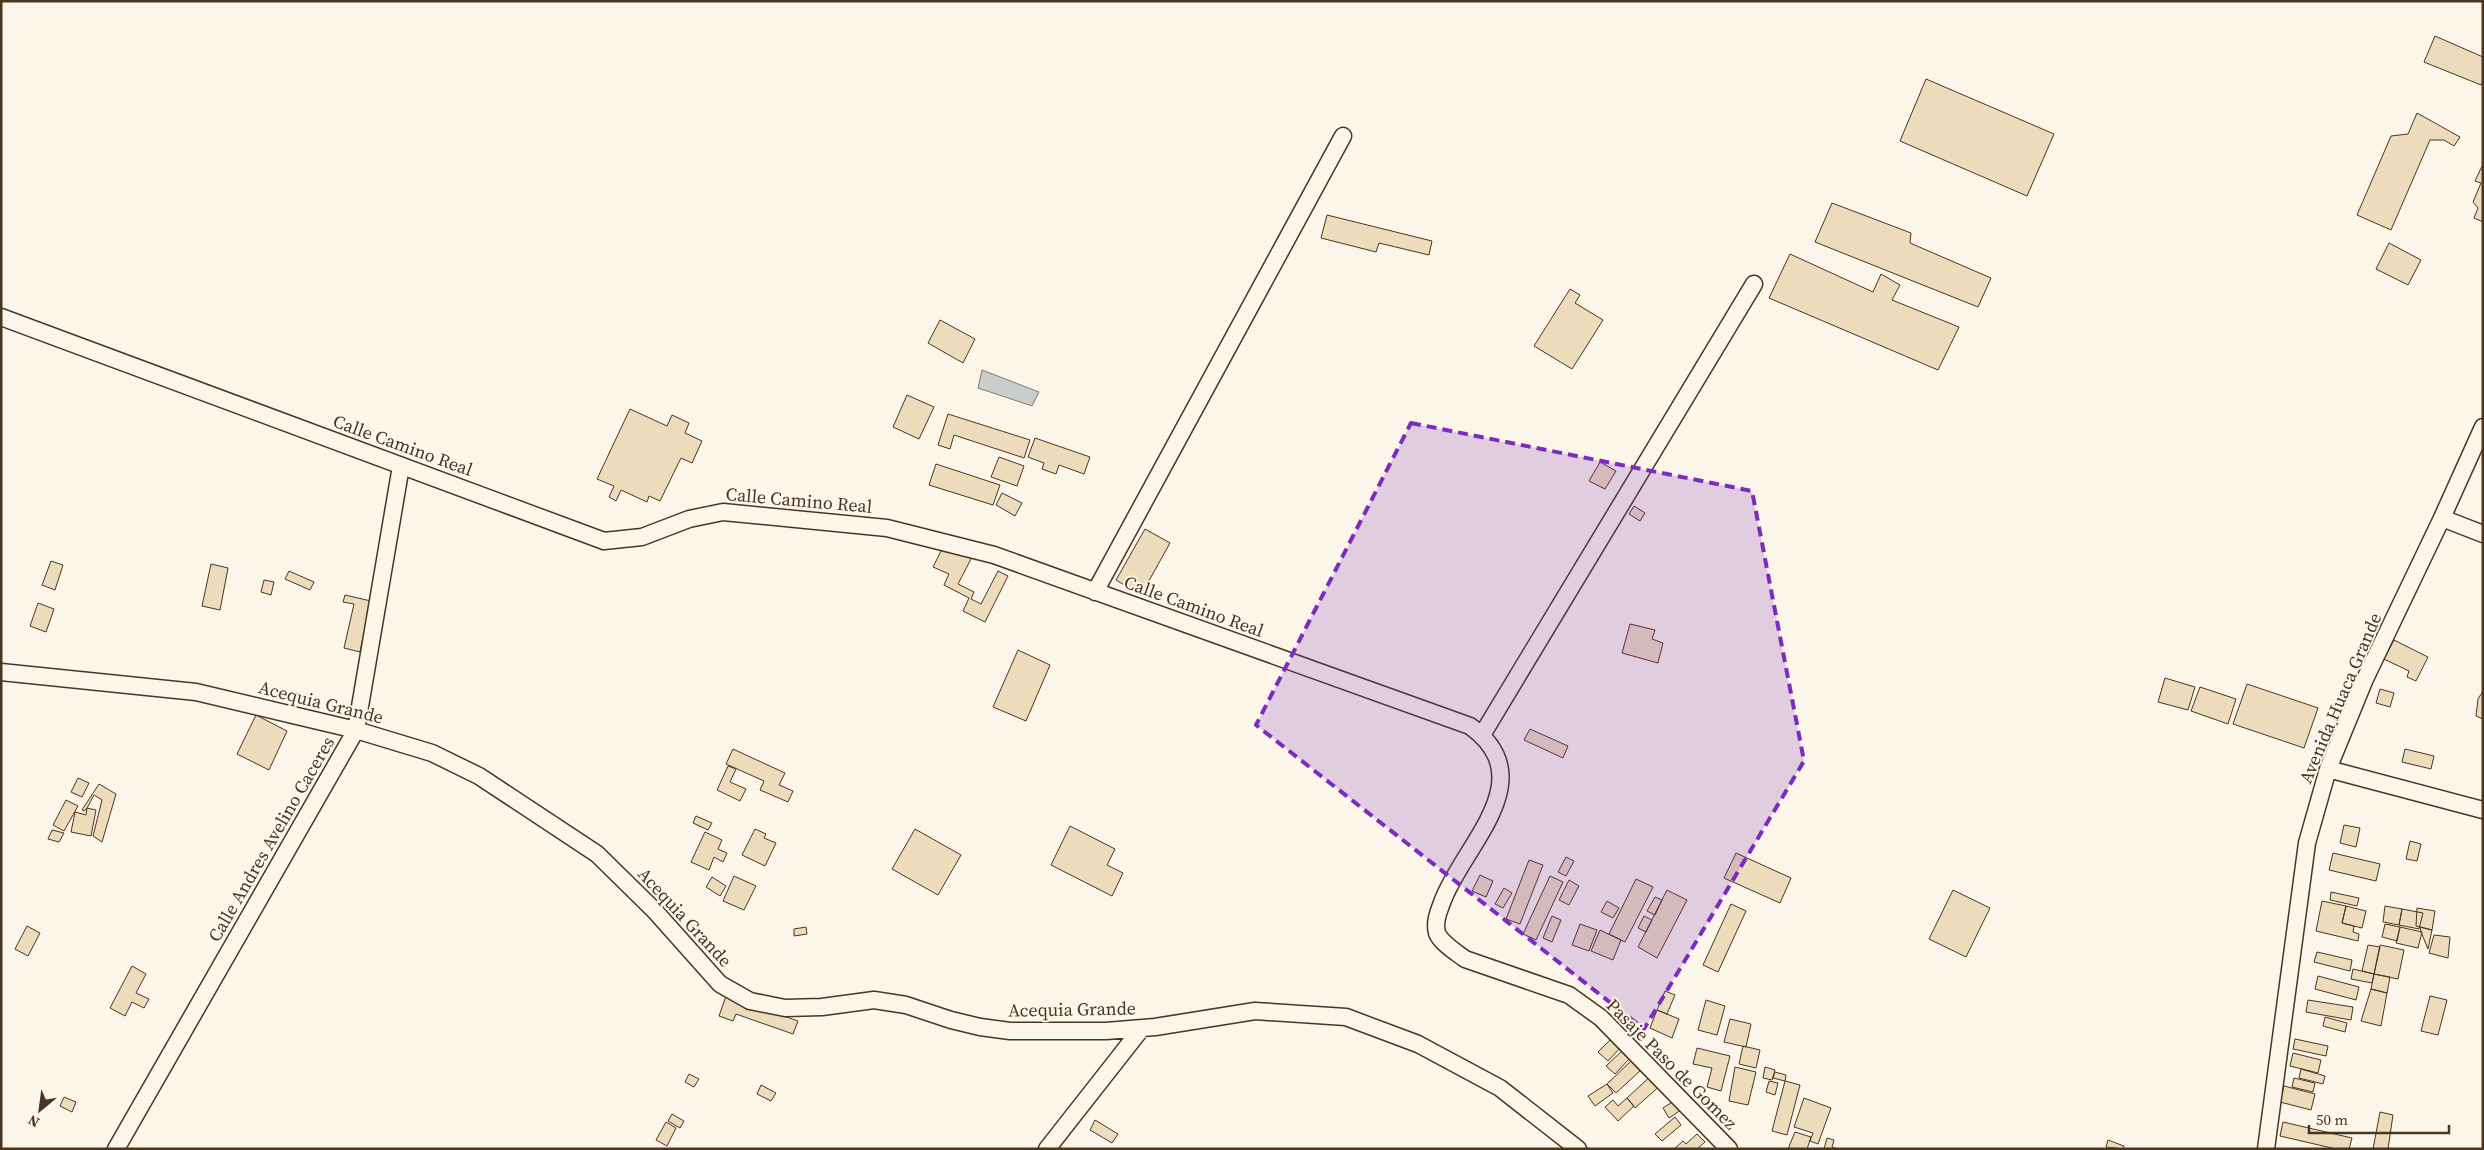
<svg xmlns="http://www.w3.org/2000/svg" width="2484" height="1150" font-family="'Source Serif 4',serif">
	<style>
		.water { fill: #c9cecd; stroke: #887966 }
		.building { fill: #ecdcbc; stroke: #4a3520 }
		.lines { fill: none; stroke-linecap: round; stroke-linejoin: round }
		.minor-casing { stroke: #4a3520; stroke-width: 19 }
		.minor { stroke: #fbf6e9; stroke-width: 16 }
		.marked { fill: #7b2cbf; fill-opacity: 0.2; stroke: #7b2cbf; stroke-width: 4; stroke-dasharray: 10 6; stroke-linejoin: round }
		.labels { text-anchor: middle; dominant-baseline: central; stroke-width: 4; stroke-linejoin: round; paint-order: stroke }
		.street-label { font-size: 18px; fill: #4a3520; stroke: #fbf6e9 }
	</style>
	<rect width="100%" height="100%" fill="#fbf6e9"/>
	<!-- water -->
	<path class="water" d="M982 370 1039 392 1032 406 978 388Z"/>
	<!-- building -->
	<path class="building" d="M2435 36 2483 57V81L2481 85 2424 62Z
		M1926 79 2054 134 2027 196 1900 141Z
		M2417 113 2460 137 2454 146 2444 140H2430L2391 230 2357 215 2391 136 2408 134Z
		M2483 164V222L2474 218 2478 208 2473 202 2481 183 2475 181Z
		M1832 203 1911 233 1910 243 1991 278 1978 307 1815 242Z
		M1327 215 1432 241 1429 255 1379 243 1376 252 1321 238Z
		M2389 243 2421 260 2408 285 2376 269Z
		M1790 254 1873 292 1881 274 1900 285 1892 300 1959 327 1938 370 1769 298Z
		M1570 289 1580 295 1575 303 1603 320 1572 369 1534 346Z
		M940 320 975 339 963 363 928 343Z
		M907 395 934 407 919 439 893 427Z
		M630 409 667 426 672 415 689 423 685 433 702 441 692 463 681 458 660 501 649 496 647 502 621 490 616 501 609 497 614 486 597 479Z
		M948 414 1030 440 1024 458 954 435 950 449 938 445Z
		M1035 438 1090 457 1084 474 1059 465 1056 474 1042 469 1044 463 1028 457Z
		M999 457 1024 466 1017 486 991 477Z
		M1600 462 1616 471 1605 489 1589 481Z
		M936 464 1000 485 993 505 929 485Z
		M1002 493 1022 503 1015 516 996 505Z
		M1634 506 1645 513 1640 521 1629 514Z
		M1145 529 1170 543 1141 595 1116 580Z
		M945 543 972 557 958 584 974 592 971 599 981 604 998 571 1008 576 985 622 963 611 969 598 944 585 949 574 933 567Z
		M51 561 63 565 55 590 42 585Z
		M211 564 228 568 220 610 202 606Z
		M289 571 314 582 310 590 285 579Z
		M264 580 274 582 271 595 261 592Z
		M345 595 371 601 360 652 344 648 354 604 343 602Z
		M38 603 54 609 46 632 30 626Z
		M1630 624 1655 630 1652 639 1663 643 1658 663 1622 653Z
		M2394 640 2428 657 2416 681 2407 677 2409 671 2384 659Z
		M1018 650 1050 665 1026 721 993 707Z
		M2165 678 2195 687 2188 710 2158 702Z
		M2247 684 2318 708 2304 748 2233 724Z
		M2200 687 2236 699 2228 724 2191 711Z
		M2380 689 2394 693 2390 707 2376 703Z
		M2483 691V719L2476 716 2478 699Z
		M256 715 287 731 269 770 237 754Z
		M1530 729 1568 746 1563 758 1524 740Z
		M733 749 785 773 779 785 793 791 788 802 760 790 764 781 726 764Z
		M2405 749 2434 756 2431 769 2402 762Z
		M728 766 736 769 730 782 746 789 740 801 717 790Z
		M78 778 89 783 82 797 71 792Z
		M99 784 116 794 102 842 93 836 102 800 94 795 87 808 84 811 82 810Z
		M66 800 78 806 64 831 53 825Z
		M87 808 96 810 91 836 71 832 75 812 86 815Z
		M696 816 712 823 708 830 693 823Z
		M2344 825 2360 828 2356 847 2340 843Z
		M1070 826 1115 849 1107 865 1123 873 1112 896 1051 865Z
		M755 829 766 834 764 838 776 843 765 866 742 855Z
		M915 829 961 855 938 895 892 869Z
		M52 830 64 833 59 842 48 839Z
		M705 832 722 840 718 849 727 853 723 862 714 857 709 870 691 862Z
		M2410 841 2421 844 2417 861 2406 859Z
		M1736 853 1791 878 1780 903 1724 878Z
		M2333 853 2380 864 2376 881 2329 870Z
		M1566 857 1574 861 1566 876 1558 872Z
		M1529 860 1543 865 1520 924 1506 919Z
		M1480 875 1493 881 1486 897 1472 891Z
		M734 876 756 886 744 910 723 901Z
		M1550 876 1563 882 1536 940 1523 934Z
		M712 877 726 886 720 896 706 887Z
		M1636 879 1653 887 1625 942 1609 934Z
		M1569 880 1579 886 1569 905 1559 900Z
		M1504 888 1512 893 1503 908 1495 904Z
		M1667 890 1687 900 1657 958 1638 947Z
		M1953 890 1990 908 1966 957 1929 939Z
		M2331 892 2359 898 2357 906 2330 900Z
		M1655 897 1662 900 1655 915 1647 911Z
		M1607 901 1619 908 1613 918 1601 912Z
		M2322 901 2346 906 2342 923 2354 926 2353 932 2359 934 2358 941 2316 931Z
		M1731 904 1746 911 1718 972 1703 965Z
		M2346 906 2366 911 2362 928 2342 923Z
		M2385 906 2402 909 2399 925 2383 922Z
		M2417 908 2435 911 2432 930 2416 926Z
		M2402 909 2423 913 2419 929 2399 925Z
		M1552 916 1561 920 1552 942 1543 938Z
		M1644 916 1652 920 1646 932 1638 928Z
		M1580 924 1597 930 1589 951 1572 945Z
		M2385 924 2400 927 2397 941 2382 937Z
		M27 926 40 933 28 956 15 949Z
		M806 927 807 934 794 936V929Z
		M2400 927 2422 932 2418 948 2396 943Z
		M2420 927 2432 930 2428 949 2421 932Z
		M1600 930 1621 940 1613 960 1591 951Z
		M2434 935 2450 937 2448 958 2429 953Z
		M2368 945 2380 947 2374 974 2362 971Z
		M2380 945 2404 950 2398 979 2374 974Z
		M2317 952 2352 960 2350 971 2314 962Z
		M132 966 146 974 136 993 149 999 144 1008 132 1002 125 1016 110 1008Z
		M2353 969 2374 974 2372 983 2351 979Z
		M2374 974 2390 977 2387 993 2371 989Z
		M2318 976 2359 987 2356 1000 2315 989Z
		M2371 989 2387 993 2381 1026 2361 1021Z
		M1665 991 1675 995 1667 1014 1657 1010Z
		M726 996 798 1021 793 1034 736 1014 733 1021 719 1016Z
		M2430 996 2447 1000 2438 1035 2421 1031Z
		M1706 1000 1725 1006 1717 1035 1698 1030Z
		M2308 1000 2353 1007 2351 1020 2306 1012Z
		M1657 1010 1679 1019 1672 1038 1650 1028Z
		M2325 1017 2347 1023 2345 1032 2323 1026Z
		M1730 1019 1751 1024 1746 1047 1724 1042Z
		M1611 1039 1620 1048 1608 1061 1598 1052Z
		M2295 1039 2328 1046 2326 1056 2293 1049Z
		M1743 1046 1760 1050 1756 1068 1739 1064Z
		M1697 1048 1730 1056 1721 1091 1707 1087 1712 1068 1693 1064Z
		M1623 1050 1631 1057 1615 1074 1606 1066Z
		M2293 1053 2321 1060 2318 1073 2290 1066Z
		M1631 1061 1640 1071 1616 1093 1607 1084Z
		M1735 1067 1756 1072 1748 1105 1729 1101Z
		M1765 1067 1775 1070 1772 1080 1763 1078Z
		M2301 1069 2325 1076 2323 1084 2299 1078Z
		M1775 1072 1786 1075 1785 1081 1773 1078Z
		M1654 1073 1663 1083 1635 1108 1627 1098Z
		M689 1074 699 1079 694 1087 685 1082Z
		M2294 1078 2315 1083 2313 1092 2292 1087Z
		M1769 1081 1778 1083 1775 1095 1766 1092Z
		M1785 1081 1800 1085 1787 1135 1772 1131Z
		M1607 1084 1613 1093 1595 1106 1588 1096Z
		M761 1085 776 1093 771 1101 757 1094Z
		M2284 1086 2315 1094 2311 1110 2280 1102Z
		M64 1097 76 1102 72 1112 60 1106Z
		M1627 1098 1634 1106 1618 1121 1605 1107 1613 1100 1618 1106Z
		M1804 1098 1831 1108 1818 1144 1810 1141 1813 1133 1794 1127Z
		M1677 1099 1684 1108 1669 1118 1663 1108Z
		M2380 1112 2393 1115 2388 1149H2373Z
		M672 1114 684 1121 680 1128 668 1121Z
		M1675 1117 1681 1125 1662 1141 1655 1134Z
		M1095 1120 1118 1134 1112 1143 1090 1130Z
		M666 1122 676 1128 667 1146 656 1140Z
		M2283 1122 2352 1138 2349 1149H2336L2280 1136Z
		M1795 1132 1811 1137 1807 1149H1788Z
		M1697 1134 1705 1142 1697 1149H1674L1683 1141 1686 1144Z
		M1827 1138 1834 1140 1832 1147 1838 1149H1824Z
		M2108 1140 2124 1146 2123 1149 2106 1147Z"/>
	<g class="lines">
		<!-- minor casing -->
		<g class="minor-casing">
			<path id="minor" d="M1 317 604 541 642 537 689 519 723 512 887 528 994 555 1470 726C1543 779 1465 843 1443 900 1439 911 1434 921 1437 933 1441 943 1456 952 1465 959L1569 995 1601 1018 1729 1149
				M2442 518 2483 534
				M1095 592 1343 136
				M1 672 196 692 356 730 432 753 479 776 597 854 654 910 720 984 750 1001 785 1008 822 1007 874 1000 906 1005 951 1020 980 1027 1010 1031H1106L1155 1027 1255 1011 1346 1017 1418 1044 1500 1088 1578 1149
				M1482 735 1754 284
				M2328 769 2483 810
				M116 1149 356 730 401 466
				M1047 1149 1142 1028
				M2266 1149 2307 843 2328 769 2365 679 2442 518 2483 427"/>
		</g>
		<!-- minor -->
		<use href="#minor" class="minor"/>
	</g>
	<!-- marked area -->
	<path class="marked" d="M1411 423 1752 491 1804 761 1644 1029 1256 725Z"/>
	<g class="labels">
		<!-- street labels -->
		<g class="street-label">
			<text transform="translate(403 445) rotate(20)">Calle Camino Real</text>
			<text transform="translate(799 500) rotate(5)">Calle Camino Real</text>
			<text transform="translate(1194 606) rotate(20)">Calle Camino Real</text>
			<text transform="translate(2340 698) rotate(-67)">Avenida Huaca Grande</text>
			<text transform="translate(321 702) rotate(14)">Acequia Grande</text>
			<text transform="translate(271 839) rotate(-60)">Calle Andres Avelino Caceres</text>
			<text transform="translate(685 917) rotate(47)">Acequia Grande</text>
			<text transform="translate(1072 1009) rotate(-1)">Acequia Grande</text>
			<text transform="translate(1672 1064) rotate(45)">Pasaje Paso de Gomez</text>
		</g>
	</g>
	<!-- border -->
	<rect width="2484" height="1150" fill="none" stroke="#4a3520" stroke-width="5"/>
	<!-- north arrow -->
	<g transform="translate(40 1110) rotate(209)" stroke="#fbf6e9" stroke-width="4" paint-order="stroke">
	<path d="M0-4L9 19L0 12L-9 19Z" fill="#4a3520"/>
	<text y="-8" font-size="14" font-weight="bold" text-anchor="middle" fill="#4a3520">N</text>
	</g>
	<!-- scale -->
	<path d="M2309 1125v8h140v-8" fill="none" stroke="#4a3520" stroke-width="2.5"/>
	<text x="2316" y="1125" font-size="15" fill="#4a3520" stroke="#fbf6e9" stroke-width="4" paint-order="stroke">50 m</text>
</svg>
